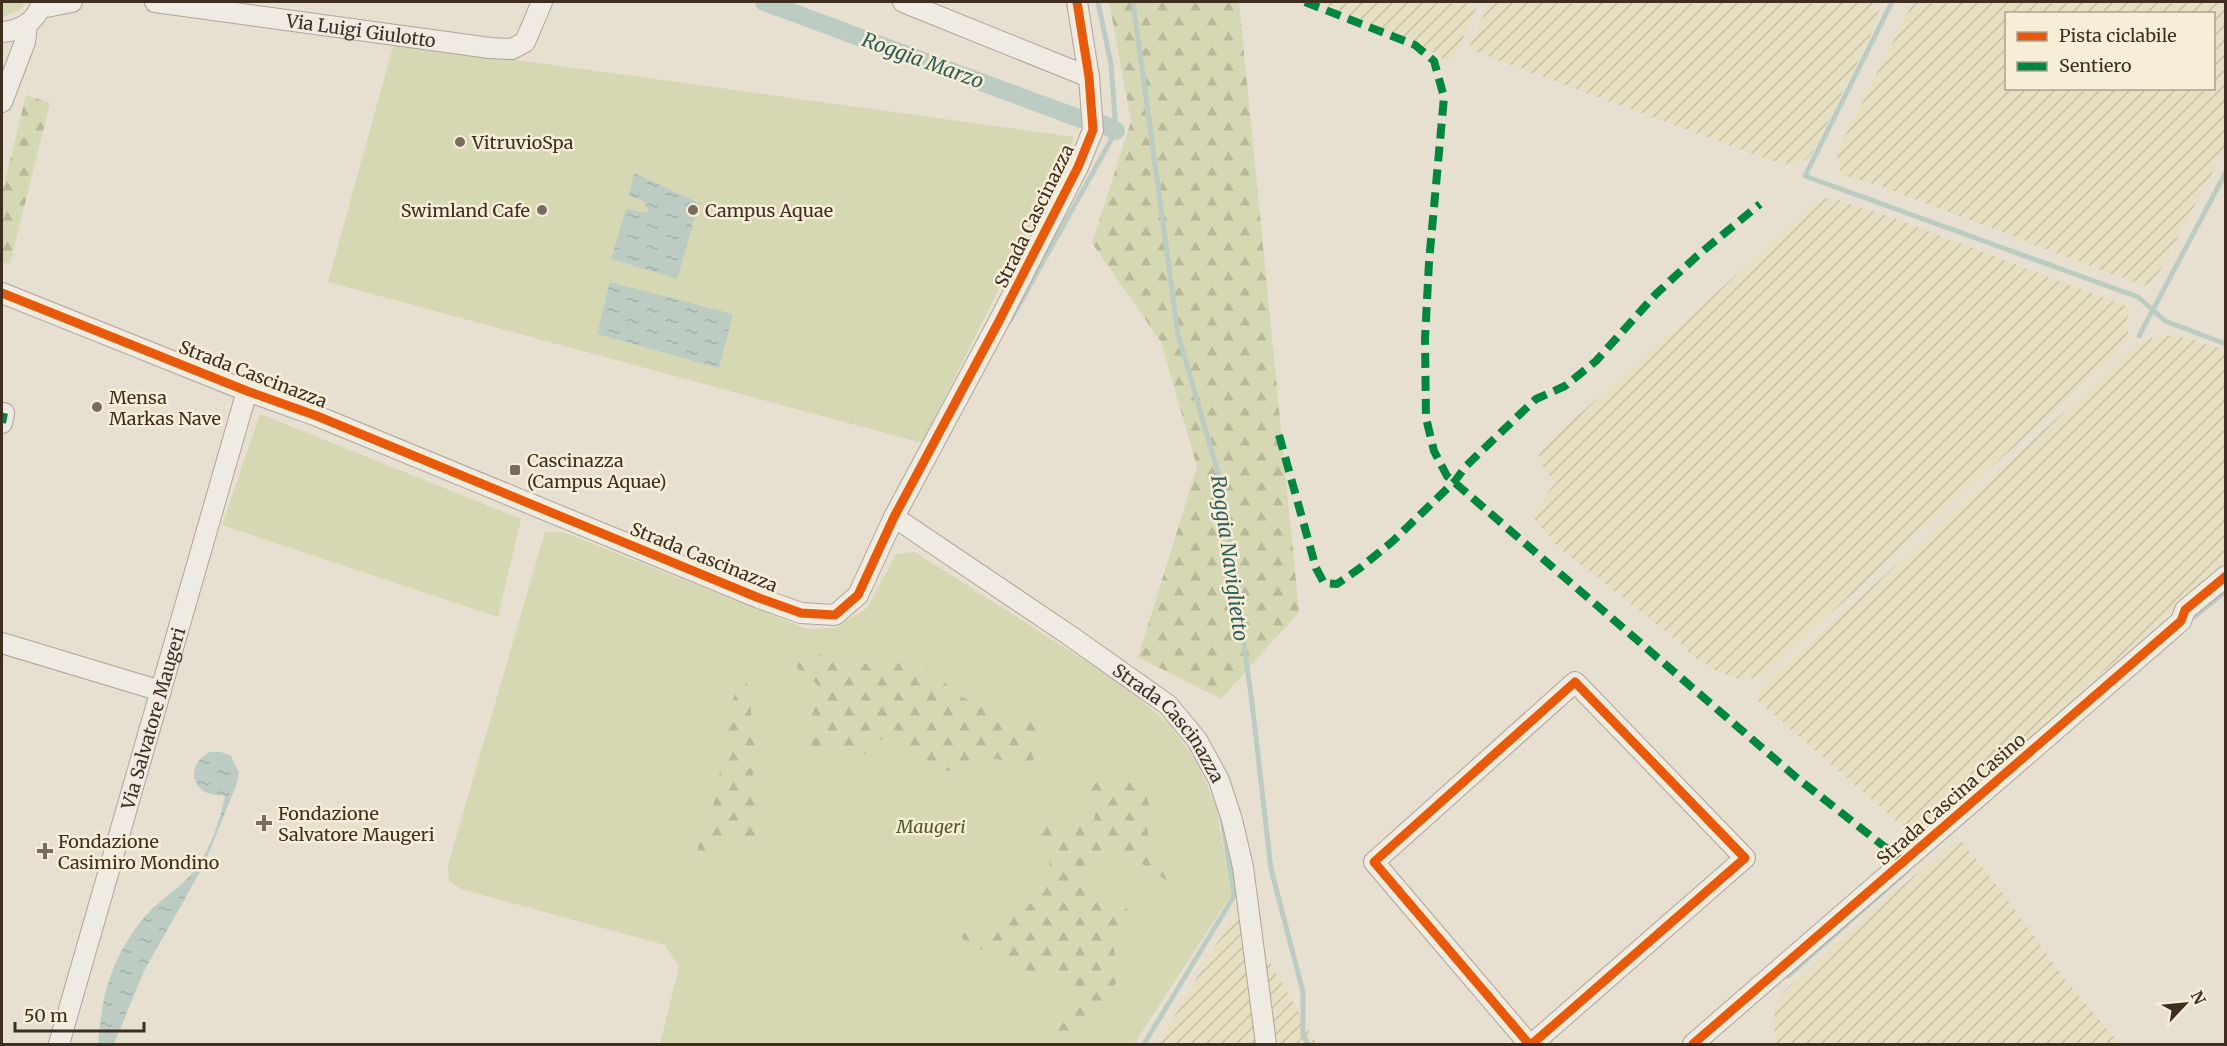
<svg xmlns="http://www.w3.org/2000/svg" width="2227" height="1046" font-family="Merriweather,serif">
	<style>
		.farmland { fill: url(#farmland-furrows); fill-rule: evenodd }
		.green { fill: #d6d7b3 }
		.forest { fill: url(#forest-firs) }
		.water { fill: url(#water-ripples) }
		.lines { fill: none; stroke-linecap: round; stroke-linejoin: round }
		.stream { stroke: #bcccc2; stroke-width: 5 }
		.canal { stroke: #bcccc2; stroke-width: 18 }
		.street-casing { stroke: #ada599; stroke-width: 22 }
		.street { stroke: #efebe3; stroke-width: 20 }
		.quiet { stroke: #00873e; stroke-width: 8; stroke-dasharray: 15 8; stroke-linecap: butt }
		.cycleway-casing { stroke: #f7eed8; stroke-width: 13 }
		.cycleway { stroke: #e8590c; stroke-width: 9 }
		.poi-dot { fill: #786c5e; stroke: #f7eed8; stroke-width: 2 }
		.labels { text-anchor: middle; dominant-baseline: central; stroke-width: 5; stroke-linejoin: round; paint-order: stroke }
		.street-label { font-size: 18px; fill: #3d2e20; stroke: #f7eed8 }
		.poi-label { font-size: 18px; fill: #3d2e20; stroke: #f7eed8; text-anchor: start }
		.park-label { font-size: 18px; font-style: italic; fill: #4d5a26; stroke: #f7eed8 }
		.water-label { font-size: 20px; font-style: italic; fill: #2f5d5a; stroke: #f7eed8 }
	</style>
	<defs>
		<pattern id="farmland-furrows" width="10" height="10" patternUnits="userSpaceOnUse" patternTransform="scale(1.5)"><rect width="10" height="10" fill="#e6dfc2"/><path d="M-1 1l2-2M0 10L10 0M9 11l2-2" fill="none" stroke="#c6c0a6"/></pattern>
		<pattern id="forest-firs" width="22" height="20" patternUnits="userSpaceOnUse" patternTransform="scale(1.5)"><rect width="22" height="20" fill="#d6d7b3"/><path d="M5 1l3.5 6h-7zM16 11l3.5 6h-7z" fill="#b9b99a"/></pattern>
		<pattern id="water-ripples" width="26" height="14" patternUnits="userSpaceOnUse" patternTransform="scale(1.5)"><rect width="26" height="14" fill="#bcccc2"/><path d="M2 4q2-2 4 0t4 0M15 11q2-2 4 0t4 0" fill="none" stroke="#a2b0a6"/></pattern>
	</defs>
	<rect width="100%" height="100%" fill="#e7e0d1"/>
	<!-- farmland -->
	<path class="farmland" d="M1318 2H1479L1453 61 1449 62 1414 41Z
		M1490 2H1878L1879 10 1876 23 1865 47 1813 152 1805 160 1791 164 1772 161 1468 49Z
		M1913 2H2225V149L2155 280 2147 285 2136 283 1880 186 1842 175 1837 159 1841 144ZM2006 14H2214V88H2006Z
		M1826 198 1838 200 1888 216 2131 308 2126 322 2129 338 2113 357 1761 677 1742 680 1717 671 1694 657 1672 636 1558 547 1532 516 1555 483 1538 460 1540 452 1552 438 1629 371 1817 202Z
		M2166 335 2187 338 2225 350V562L2005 760 1923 831 1913 834 1893 818 1758 701 1761 688 2136 346 2146 339Z
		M1958 841 1962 842 2000 889 2063 977 2120 1044H1775L1774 1007 1785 990 1876 908 1945 850Z
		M1238 907 1317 1044H1158Z"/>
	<!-- green -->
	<path class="green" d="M2 2H26L20 10 4 16 2 15Z
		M394 43 1075 137 922 443 328 282Z
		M260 414 521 519 498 617 222 525Z
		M545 532H563L807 629 835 628 867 608 896 554 915 552 1123 685 1169 724 1197 762 1216 806 1231 895 1134 1044H660L679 967 665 945 461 889 449 881 448 865Z"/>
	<!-- forest -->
	<path class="forest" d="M1109 2H1239L1299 612 1221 699 1138 657 1197 467 1161 342 1092 243 1131 121Z
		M26 95 50 103 10 264 2 262V193Z
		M827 652 860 663 886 666 905 662 929 670 959 695 982 708 1031 721 1043 728 1033 752 1034 766 1025 775C1015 770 1007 761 997 759 985 757 975 764 965 768 936 779 916 755 896 738H883L862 757 839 752 821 754 809 749C797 726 821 711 818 689 816 674 791 677 796 655L802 654 809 658Z
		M743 678 751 690V726L759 753V760L747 789C758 806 769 820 760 841L729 842 701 865 697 852 701 835 713 811 715 788 723 763 728 709Z
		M1096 775C1124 780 1153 780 1149 817 1148 827 1146 835 1150 844 1154 854 1167 857 1172 868L1166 880C1150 871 1138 859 1121 851 1101 856 1086 869 1094 890L1125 906 1129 912 1128 919C1107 929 1114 956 1120 974L1098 1021 1060 1037 1044 1030 1045 1024 1052 1019 1064 1023C1074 1016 1078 1002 1077 991L1071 986H1064L1052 972C1037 969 1033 977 1020 976L1008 962 997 955 965 944 962 937C968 921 985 938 999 926 1004 922 1006 914 1008 909L1035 903 1040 899C1046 884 1054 864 1047 848 1044 841 1039 835 1036 827L1039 822 1051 818 1069 827 1094 820C1098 805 1088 793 1090 777Z"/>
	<!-- water -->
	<path class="water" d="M634 173 699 203 677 279 611 259 626 209 647 213 648 208 641 200 629 196Z
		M610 282 733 314 719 368 597 334Z
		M209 752H221L231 756 239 773 236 786 204 865 144 971 114 1044H98C102 995 110 962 141 921 154 904 173 893 188 878 208 858 220 822 225 795 194 798 182 769 209 752Z"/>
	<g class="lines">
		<!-- stream -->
		<path class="stream" d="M1133 2 1178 334 1223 490 1252 703 1271 869 1303 992V1035L1308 1044
			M1892 2 1805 176 2138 297 2165 321 2226 344
			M1010 321 1116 131 1111 64 1098 2
			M2139 336 2226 172
			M2194 617 2226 591
			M1788 976 1908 870
			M1144 1044 1234 896 1222 818"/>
		<!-- canal -->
		<path class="canal" d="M764 2 1081 119
			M1103 124 1116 131"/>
		<!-- street casing -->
		<g class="street-casing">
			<g id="street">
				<path id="s1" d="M155 2 490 48 512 49 525 42 542 2"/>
				<path d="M903 2 1089 77"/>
				<path d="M41 8 72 2"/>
				<path d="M2 32C21 31 37 21 42 2"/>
				<path d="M2 102 25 42 27 25"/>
				<path d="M2 293 247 391 317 416 759 598 801 613 835 615 858 595 894 517 998 323 1078 167 1093 130 1089 77 1077 2"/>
				<path d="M2 423 4 413"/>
				<path id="s2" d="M894 517 1069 635 1168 705 1197 740 1219 780 1232 820 1243 867 1266 1044"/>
				<path d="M2 643 161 691"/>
				<path id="s3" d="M59 1044 247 391"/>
				<path d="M1529 1044 1374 862 1575 682 1745 858 1532 1044"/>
				<path d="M1693 1044 2181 621 2185 610 2226 576"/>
			</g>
		</g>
		<!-- street -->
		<use href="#street" class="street"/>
		<!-- quiet -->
		<path class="quiet" d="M1305 2 1415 45 1434 61 1444 97 1429 262 1425 339 1426 418 1434 451 1447 476 1797 778 1904 862
			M2 423 4 413
			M1279 435 1316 568 1324 583 1337 584 1360 568 1393 541 1455 481 1466 466 1518 416 1536 399 1565 386 1596 361 1656 294 1697 256 1760 204"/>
		<!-- cycleway casing -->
		<g class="cycleway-casing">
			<path id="cycleway" d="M2 293 247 391 317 416 759 598 801 613 835 615 858 595 894 517 998 323 1078 167 1093 130 1089 77 1077 2
				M1529 1044 1374 862 1575 682 1745 858 1532 1044
				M1693 1044 2181 621 2185 610 2226 576"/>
		</g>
		<!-- cycleway -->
		<use href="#cycleway" class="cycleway"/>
	</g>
	<!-- markers -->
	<g class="poi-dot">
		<circle cx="460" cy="142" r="6"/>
		<circle cx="542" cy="210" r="6"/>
		<circle cx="693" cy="210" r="6"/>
		<circle cx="97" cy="407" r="6"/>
		<rect x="509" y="464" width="12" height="12" rx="3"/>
		<path d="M261 814h6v6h6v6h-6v6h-6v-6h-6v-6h6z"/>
		<path d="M42 842h6v6h6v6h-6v6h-6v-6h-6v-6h6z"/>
	</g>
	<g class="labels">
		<!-- street labels -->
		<g class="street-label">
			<text stroke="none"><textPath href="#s1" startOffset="208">Via Luigi Giulotto</textPath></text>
			<text transform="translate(1034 216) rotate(-64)">Strada Cascinazza</text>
			<text transform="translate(253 374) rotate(21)">Strada Cascinazza</text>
			<text transform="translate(704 557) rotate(22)">Strada Cascinazza</text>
			<text stroke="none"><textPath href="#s3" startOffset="339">Via Salvatore Maugeri</textPath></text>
			<text stroke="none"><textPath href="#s2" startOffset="346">Strada Cascinazza</textPath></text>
			<text transform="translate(1951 799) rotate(-41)">Strada Cascina Casino</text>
		</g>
		<!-- poi labels -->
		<g class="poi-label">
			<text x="472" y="142">VitruvioSpa</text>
			<text x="530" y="210" text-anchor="end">Swimland Cafe</text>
			<text x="705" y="210">Campus Aquae</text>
			<text x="109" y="397">Mensa<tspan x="109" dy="21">Markas Nave</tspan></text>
			<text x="527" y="460">Cascinazza<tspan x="527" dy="21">(Campus Aquae)</tspan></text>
			<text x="278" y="813">Fondazione<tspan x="278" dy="21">Salvatore Maugeri</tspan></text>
			<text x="58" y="841">Fondazione<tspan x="58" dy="21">Casimiro Mondino</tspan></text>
		</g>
		<!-- park labels -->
		<g class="park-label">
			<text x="931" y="826">Maugeri</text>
		</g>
		<!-- water labels -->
		<g class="water-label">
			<text transform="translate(923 60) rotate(20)">Roggia Marzo</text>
			<text transform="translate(1230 558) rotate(82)">Roggia Naviglietto</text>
		</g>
	</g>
	<!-- border -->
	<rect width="2227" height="1046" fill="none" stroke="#3d2e20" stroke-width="6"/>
	<!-- legend -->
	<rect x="2005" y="12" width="210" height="78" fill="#f7eed8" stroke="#ada18e" stroke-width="1.5"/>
	<rect x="2017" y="32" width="30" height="9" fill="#e8590c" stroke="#ada18e" stroke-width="1.5"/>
	<text x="2059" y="42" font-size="18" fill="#3d2e20">Pista ciclabile</text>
	<rect x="2017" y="62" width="30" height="9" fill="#00873e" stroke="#ada18e" stroke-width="1.5"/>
	<text x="2059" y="72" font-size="18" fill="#3d2e20">Sentiero</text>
	<!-- north arrow -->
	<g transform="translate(2185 1004) rotate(64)" stroke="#f7eed8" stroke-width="4.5" paint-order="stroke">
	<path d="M0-4.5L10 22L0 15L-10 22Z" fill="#3d2e20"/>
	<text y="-9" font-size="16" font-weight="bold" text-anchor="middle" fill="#3d2e20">N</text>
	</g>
	<!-- scale -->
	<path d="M15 1022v9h129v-9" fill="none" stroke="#3d2e20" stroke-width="3"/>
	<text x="24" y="1022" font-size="18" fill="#3d2e20" stroke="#f7eed8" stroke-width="4.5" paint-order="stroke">50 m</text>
</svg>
